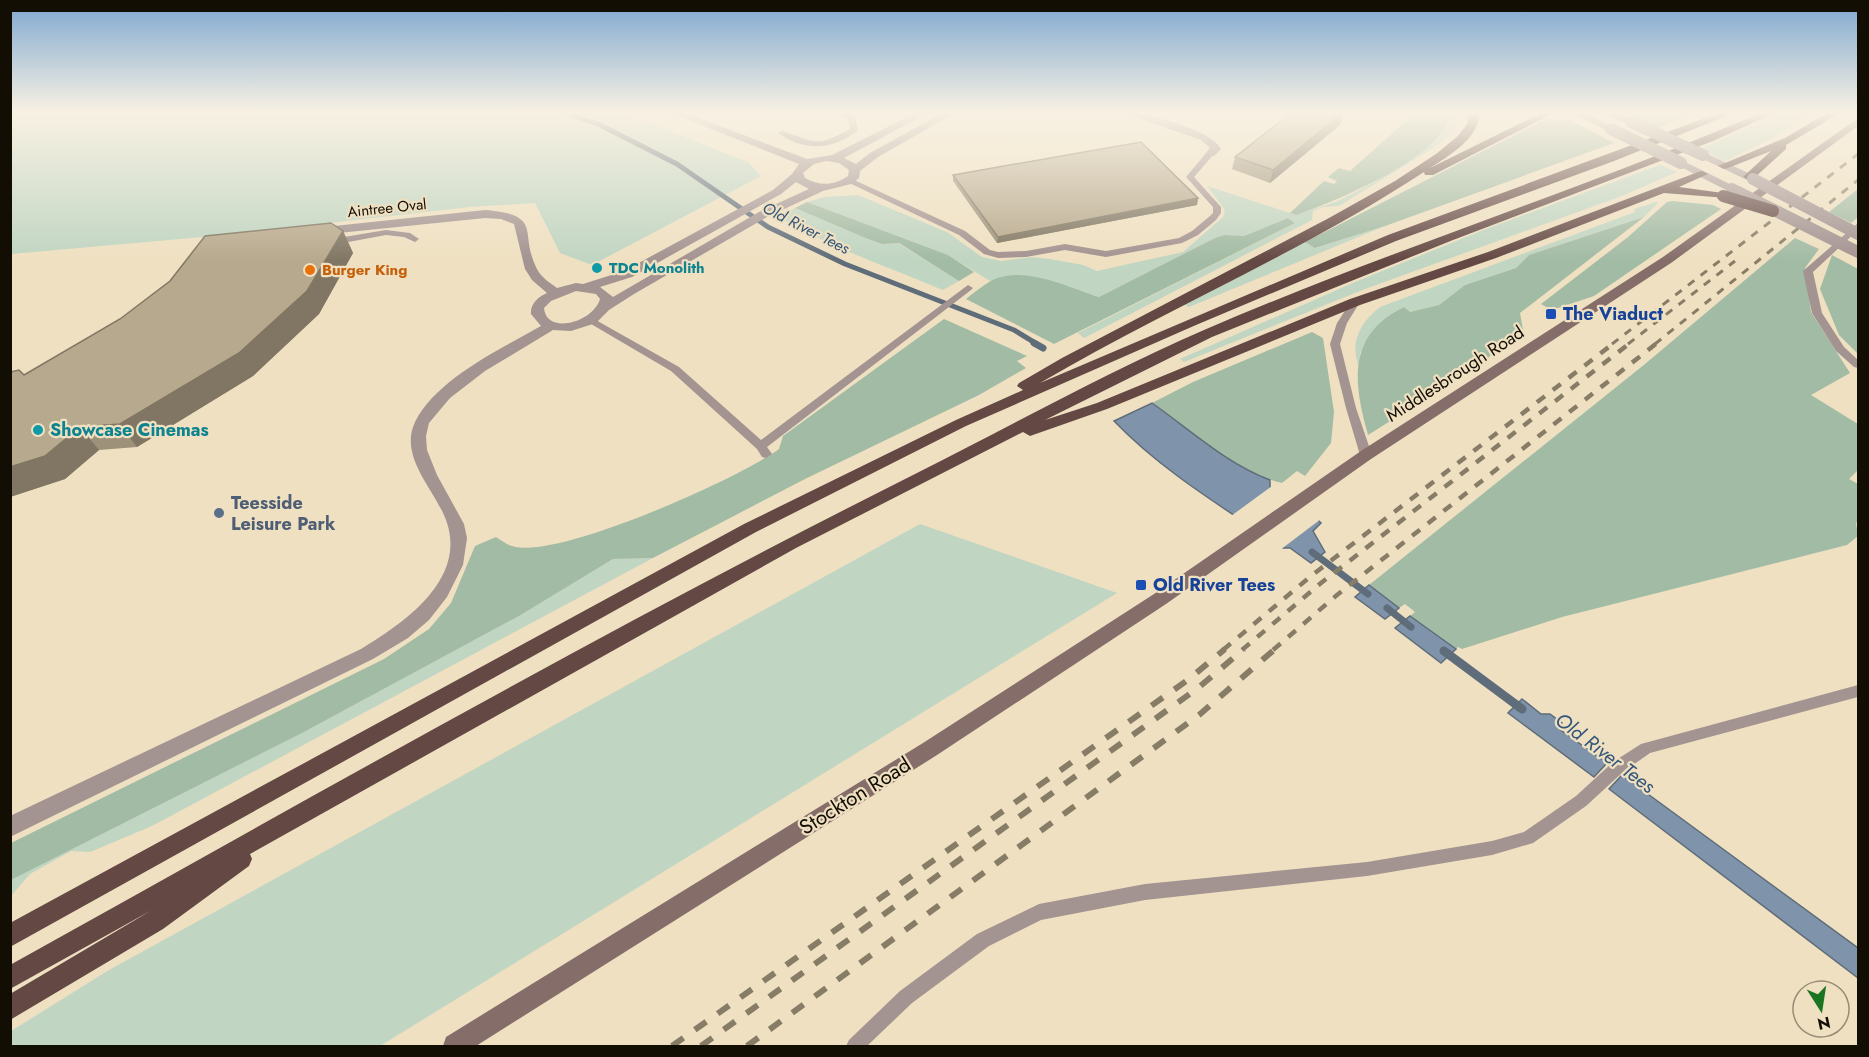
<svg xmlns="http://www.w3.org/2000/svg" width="1869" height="1057" font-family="Jost,sans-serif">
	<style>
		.green { fill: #c0d5c2 }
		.forest { fill: #a2bba4 }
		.water { fill: #7f94ab; stroke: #5f6c79; stroke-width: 1.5 }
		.pier { fill: #efe0c1 }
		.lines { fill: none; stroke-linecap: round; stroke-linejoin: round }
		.stream-far2 { stroke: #5f6c79; stroke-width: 5 }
		.stream-far1 { stroke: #5f6c79; stroke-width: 7 }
		.stream { stroke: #5f6c79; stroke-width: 9 }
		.service { fill: #a39391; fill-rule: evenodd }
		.minor { fill: #a39391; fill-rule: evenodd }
		.tertiary { fill: #a39391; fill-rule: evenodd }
		.secondary { fill: #856d6a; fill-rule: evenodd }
		.trunk { fill: #644844; fill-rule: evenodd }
		.rail-far2 { stroke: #877d67; stroke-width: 3; stroke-dasharray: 8 8; stroke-linecap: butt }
		.rail-far1 { stroke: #877d67; stroke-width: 4.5; stroke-dasharray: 10 10; stroke-linecap: butt }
		.rail { stroke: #877d67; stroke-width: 6; stroke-dasharray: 14 14; stroke-linecap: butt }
		.tertiary-bridge { stroke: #a39391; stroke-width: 12 }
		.trunk-bridge { stroke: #644844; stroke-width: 12 }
		.wall { fill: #9d9179 }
		.shaded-wall { fill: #807663 }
		.building { fill: #b7a98d; stroke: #807663; stroke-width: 1.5 }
		.culture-dot { fill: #0f9aa8; stroke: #efe0c1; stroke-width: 2 }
		.food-dot { fill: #e8710a; stroke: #efe0c1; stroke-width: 2 }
		.transit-dot { fill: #1a4fb4; stroke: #efe0c1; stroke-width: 2 }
		.service-dot { fill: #5c6f8a; stroke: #efe0c1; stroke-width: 2 }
		.labels { text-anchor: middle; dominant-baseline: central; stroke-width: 4.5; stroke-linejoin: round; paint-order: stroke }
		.far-street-label { font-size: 15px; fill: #130e04; stroke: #efe0c1 }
		.far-culture-label { font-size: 15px; font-weight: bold; fill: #0d838f; stroke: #efe0c1; text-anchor: start }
		.far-food-label { font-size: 15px; font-weight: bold; fill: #c56008; stroke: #efe0c1; text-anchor: start }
		.far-water-label { font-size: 16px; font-style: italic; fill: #34567a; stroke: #efe0c1 }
		.transit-label { font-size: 18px; font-weight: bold; fill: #164399; stroke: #efe0c1; text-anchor: start }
		.street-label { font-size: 18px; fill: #130e04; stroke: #efe0c1 }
		.culture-label { font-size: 18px; font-weight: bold; fill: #0d838f; stroke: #efe0c1; text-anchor: start }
		.service-label { font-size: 18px; font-weight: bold; fill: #4e5e75; stroke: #efe0c1; text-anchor: start }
		.water-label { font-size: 20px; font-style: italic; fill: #34567a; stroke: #efe0c1 }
		.near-street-label { font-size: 21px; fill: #130e04; stroke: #efe0c1 }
	</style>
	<rect width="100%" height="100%" fill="#efe0c1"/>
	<!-- green -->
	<path class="green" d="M11 113H623L748 162 761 176 592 265 560 253 535 203 470 207 214 236 11 254Z
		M1451 113H1459C1457 129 1447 138 1435 147L1339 206 1323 207 1313 211 1312 220 1084 338 1078 333 1295 223 1288 218 1244 236 1224 235 1215 238 1099 297C1062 286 1029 269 990 281L948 255 807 202 825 197 858 195 947 232 982 257 1001 261 1032 257 1050 259 1083 265 1097 271 1183 252 1223 217 1225 210 1207 186 1296 215 1338 201 1367 186 1410 160 1440 136 1450 122Z
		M1782 113H1814L1767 141 1725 161 1700 149Z
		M1660 165 1677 172 1622 196 1365 289 1184 362 1180 359 1355 282 1491 227Z
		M1656 202 1658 203 1644 217 1529 255 1516 268 1465 285 1439 305 1410 312 1404 307 1394 312 1360 353 1359 366C1349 342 1361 322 1380 307L1635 212 1634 209Z
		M795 208 868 239 882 244 898 243 959 281 943 290C888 267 830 247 778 217Z
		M1385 226 1189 307 1185 305 1305 242 1316 248Z
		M920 524 1117 593 380 1046H11V1031L109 970Z
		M653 558 152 826 90 852 71 851 30 874 11 896V880L304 732 519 616 613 559Z"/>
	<!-- forest -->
	<path class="forest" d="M1415 113H1451C1444 157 1334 202 1296 215L1290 213 1324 181 1334 184 1337 181 1328 177 1339 168 1350 171Z
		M1626 113H1693L1656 129Z
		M1546 119 1570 120 1614 143 1385 226 1315 248 1305 242Z
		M1858 189V217L1851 223 1829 212Z
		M1672 201 1713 205 1721 209 1594 296 1552 310 1541 304 1628 237 1667 202Z
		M807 202 948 255 974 272 959 281 899 243 882 244 868 239 795 208Z
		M1644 217 1520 313 1523 330 1504 342 1484 362 1368 435C1353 382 1347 335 1404 307L1410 312 1439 305 1465 285 1516 268 1529 255Z
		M1288 218 1295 223 1054 344 966 299C973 293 981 287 989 282 1021 263 1067 287 1099 297L1215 238 1224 235 1244 236Z
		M1795 238 1819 249 1805 268 1811 312 1850 373 1811 395 1858 424V470L1849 479 1858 484V522L1856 523 1858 536 1847 545 1562 617 1462 649 1458 647 1456 649 1410 616 1415 612 1405 604 1399 608 1369 585 1645 364Z
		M1832 255 1858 269V354L1839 335 1820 289Z
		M944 319 1027 356 1017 361 1026 368 979 395 805 479 653 558 613 559 519 616 304 732 11 880V843L384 659 429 629 451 603 475 546 496 537C501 540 507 545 512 546 555 561 740 478 779 449L783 436Z
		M1312 332 1323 338 1334 412 1331 443 1305 476 1297 471 1282 483C1233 471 1192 431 1152 403L1193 382Z"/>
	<!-- water -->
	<path class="water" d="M1152 403C1189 429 1227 464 1270 480V487L1318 520 1321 523 1313 531 1325 552 1311 563 1290 548H1283C1226 509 1163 472 1114 421Z
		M1369 585 1399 608 1385 619 1355 597Z
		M1410 616 1456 649 1441 663 1395 628Z
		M1522 699 1541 714H1550L1562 723 1558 728 1607 763 1594 777 1508 713Z
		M1622 775 1858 948V978L1609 789Z"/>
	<!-- pier -->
	<path class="pier" d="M1272 486 1321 519 1280 550 1231 516Z"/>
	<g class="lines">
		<!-- stream-far2 -->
		<path class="stream-far2" d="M566 113 598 124 677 164 768 227 845 264 1014 330 1037 344"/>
		<!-- stream-far1 -->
		<path class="stream-far1" d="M1034 343 1043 348
			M1312 552 1368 594
			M1387 608 1411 627"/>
		<!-- stream -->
		<path class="stream" d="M1444 651 1522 709"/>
		<!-- service -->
		<path class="service" d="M837 113H847L855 116 858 130C835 150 803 152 778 133L782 131C816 142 816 148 850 129L848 119Z
			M1207 152 1214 154 1194 177 1221 207V213L1216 220 1198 235 1182 243 1106 257 1065 250 1026 257 998 258 984 254 959 235 845 181 852 179 965 231 990 250 998 252 1026 251 1065 244 1106 251 1179 238 1192 231 1210 216 1213 213V207L1186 177Z
			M1858 223V230L1813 272 1822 313 1844 347 1858 360V368L1854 367 1836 351 1812 313 1803 271Z
			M386 230 410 233 419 239 415 242 404 237 386 235 332 245 328 242 332 239Z
			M968 285 973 288 971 290 767 447 772 454 766 458 762 457 757 449 671 371 586 321 591 318 594 319 679 367 761 440Z
			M1355 299 1360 302 1347 323 1340 344 1356 408 1372 455 1366 459 1360 455 1346 408 1330 344 1337 323 1352 300Z
			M1858 685V697L1650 753 1623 772 1586 806 1533 843 1492 855 1367 876 1145 900 1041 920 989 946 912 1003 867 1046H846L849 1040 900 991 977 934 1039 904 1145 884 1367 862 1492 841 1524 832 1576 796 1613 762 1641 744Z"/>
		<!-- minor -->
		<path class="minor" d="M671 113H686L807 159 832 155 915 113H928L844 158 856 164 870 153 942 113H955L878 157 860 171 859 178 851 184 823 191 767 217 634 294 609 310 596 323 571 331 553 330 485 371 450 398 429 423 426 436 427 450 437 475 464 524 467 538 463 565 447 597 429 620 408 638 373 659 10 837V816L361 649C402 624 466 581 447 523 437 491 398 458 415 422 437 378 501 349 541 326L531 314C530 304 538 297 547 293L532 280 525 269 514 224 501 219 485 218 319 235 315 234V228L485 210C545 215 518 232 537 269 541 277 550 283 557 288L576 283 583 284 624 271 773 190 792 174 799 164ZM826 161 839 163 849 170 848 176C834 186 819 186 805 178L803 173 814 164ZM796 182 809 189 759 212 613 297 600 287 632 277 781 194ZM576 291 596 294 600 299C593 323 546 335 544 308L551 301Z
			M1124 113C1146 113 1211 129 1221 149L1214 156H1206L1205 154 1210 148 1201 140Z"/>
		<!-- tertiary -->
		<path class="tertiary" d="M1572 113H1586L1616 129 1611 132 1607 131Z
			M1604 113H1618L1636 122 1627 124Z
			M1703 152 1757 177 1759 179 1753 182 1749 181 1699 157 1698 155Z
			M1681 160 1736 187 1738 189 1732 192 1728 191 1677 165 1675 163Z"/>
		<!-- secondary -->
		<path class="secondary" d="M1858 118V126L1671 263 1371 459 1166 604 937 755 476 1046H443L446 1037 923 743 1154 594 1361 451 1663 257Z"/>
		<!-- trunk -->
		<path class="trunk" d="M1469 113H1479C1480 138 1448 156 1430 168L1541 113H1554L1433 175H1425L1424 172C1302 252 1166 309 1040 383L1388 235 1719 113H1734L1614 161 1396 241 1196 325 966 426 756 532 10 947V923L744 524 956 420 1023 390 1017 386 1019 383 1062 358 1329 218 1395 181 1436 154 1458 136 1467 124Z
			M1761 113H1775L1713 141 1453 240 1212 337 1045 420 1097 403 1350 299 1488 252 1698 172 1702 171 1708 174 1679 187 1723 193 1727 194V198L1664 193 1496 258 1360 305 1107 409 1030 436 1023 432 796 548 250 854 252 859 249 866 163 929 10 1020V994L152 910 10 989V965C310 798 608 628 915 474 1010 426 1106 373 1204 330 1387 251 1578 191 1761 113Z
			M1827 113H1840L1786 145V149L1753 179 1749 180 1743 177 1771 151 1728 168 1724 169 1718 166 1785 138Z"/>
		<!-- rail-far2 -->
		<path class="rail-far2" d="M1612 344 1858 154
			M1628 344 1735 261
			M1655 344 1858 180"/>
		<!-- rail-far1 -->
		<path class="rail-far1" d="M1223 650 1311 576 1614 343
			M1242 650 1321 583 1630 343
			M1273 650 1337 595 1657 343"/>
		<!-- rail -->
		<path class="rail" d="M672 1046 1189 679 1225 649
			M701 1046 1198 688 1244 649
			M747 1046 1199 715 1275 649"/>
		<!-- tertiary-bridge -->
		<path class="tertiary-bridge" d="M1631 122 1703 155
			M1611 129 1681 163
			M1753 179 1858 234
			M1732 189 1858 252"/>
		<!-- trunk-bridge -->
		<path class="trunk-bridge" d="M1723 196 1773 211"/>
	</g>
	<!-- wall -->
	<path class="wall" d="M1340 125 1270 183 1232 169 1235 157Z
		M953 175 1198 198 1197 205 997 243 953 181Z
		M343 231 353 253 319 314 253 376 137 447 99 450 65 479 10 497V372L24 375Z"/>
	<!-- shaded-wall -->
	<path class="shaded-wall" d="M1342 113H1343L1340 125 1270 183 1273 170Z
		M1198 198 1197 205 997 243 998 237Z
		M343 231 353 253 319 314 253 376 137 447 120 424Z
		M80 427 99 450 65 479 10 497V467Z"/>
	<!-- building -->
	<path class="building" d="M1291 113H1342L1273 170 1235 157Z
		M1141 142 1198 198 998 237 953 175Z
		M331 223 343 231 307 291 239 353 120 424 80 427 45 456 10 467V372L19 370 24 375 120 319 170 281 205 236Z"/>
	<!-- sky -->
	<linearGradient id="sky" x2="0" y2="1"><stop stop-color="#7ea7d0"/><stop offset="0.43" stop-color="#f8f1e3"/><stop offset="1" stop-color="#f8f1e3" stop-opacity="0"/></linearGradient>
	<rect width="1869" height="261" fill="url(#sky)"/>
	<!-- markers -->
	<g class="culture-dot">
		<circle cx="597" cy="268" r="6"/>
		<circle cx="38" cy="430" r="6"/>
	</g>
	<circle class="food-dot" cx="310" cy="270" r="6"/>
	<g class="transit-dot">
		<rect x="1545" y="308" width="12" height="12" rx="3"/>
		<rect x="1135" y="579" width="12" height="12" rx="3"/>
	</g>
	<circle class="service-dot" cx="219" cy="513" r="6"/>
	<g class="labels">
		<!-- far-street labels -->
		<g class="far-street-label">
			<text transform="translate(387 208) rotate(-6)">Aintree Oval</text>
		</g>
		<!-- far-culture labels -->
		<g class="far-culture-label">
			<text x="609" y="268">TDC Monolith</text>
		</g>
		<!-- far-food labels -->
		<g class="far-food-label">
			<text x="322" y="270">Burger King</text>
		</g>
		<!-- far-water labels -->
		<g class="far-water-label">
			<text transform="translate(806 228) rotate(27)">Old River Tees</text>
		</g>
		<!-- transit labels -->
		<g class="transit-label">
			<text x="1563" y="314">The Viaduct</text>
			<text x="1153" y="585">Old River Tees</text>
		</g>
		<!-- street labels -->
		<g class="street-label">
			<text transform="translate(1455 374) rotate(-33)">Middlesbrough Road</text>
		</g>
		<!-- culture labels -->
		<g class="culture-label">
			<text x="50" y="430">Showcase Cinemas</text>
		</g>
		<!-- service labels -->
		<g class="service-label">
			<text x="231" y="503">Teesside<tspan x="231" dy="21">Leisure Park</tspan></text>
		</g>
		<!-- water labels -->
		<g class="water-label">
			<text transform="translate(1605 753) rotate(37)">Old River Tees</text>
		</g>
		<!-- near-street labels -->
		<g class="near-street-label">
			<text transform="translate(855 796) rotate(-32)">Stockton Road</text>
		</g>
	</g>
	<!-- border -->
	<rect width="1869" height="1057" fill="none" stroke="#130e04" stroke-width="24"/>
	<!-- north arrow -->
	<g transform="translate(1821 1009) rotate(168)"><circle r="28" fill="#efe0c1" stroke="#978c75" stroke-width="1.5"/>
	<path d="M0-4.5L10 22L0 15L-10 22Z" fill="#1a7422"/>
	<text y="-9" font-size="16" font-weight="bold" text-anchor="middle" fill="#130e04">N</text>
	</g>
</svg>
